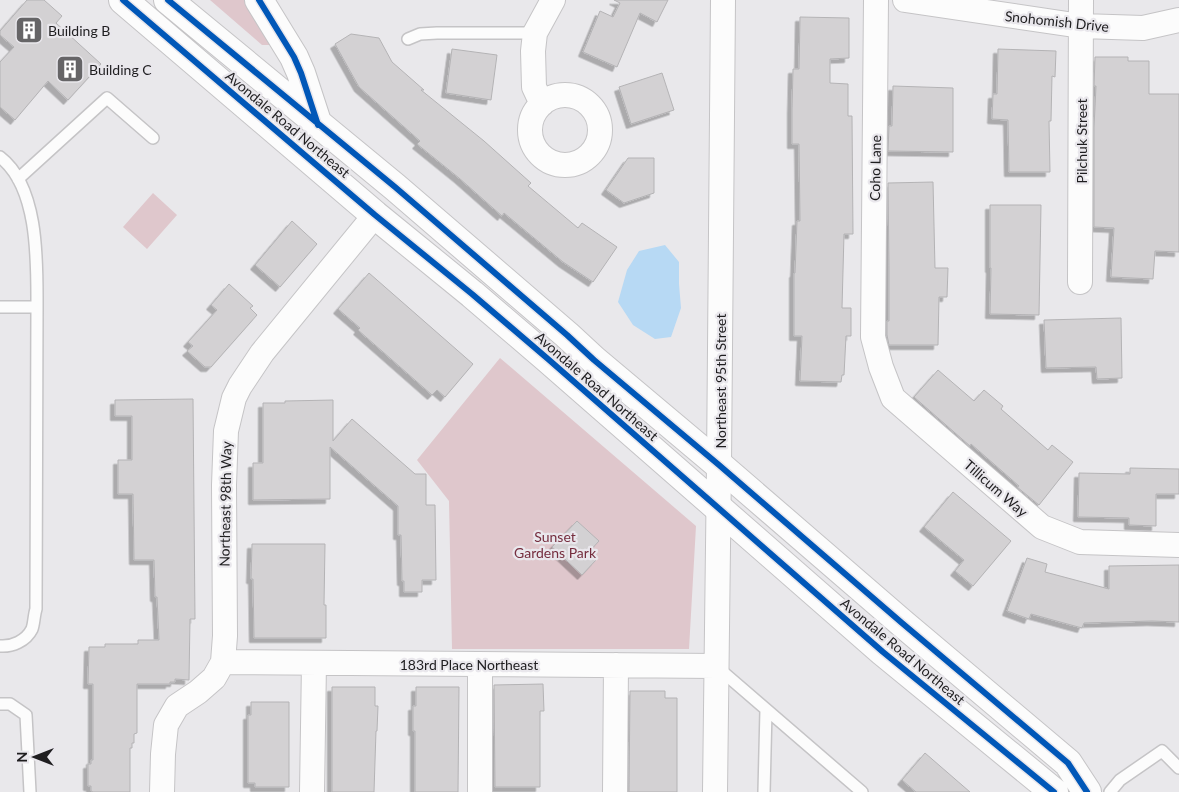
<svg xmlns="http://www.w3.org/2000/svg" width="1179" height="792" font-family="Lato,sans-serif">
	<style>
		.green { fill: #dfc7cc }
		.water { fill: #b7d9f4 }
		.building { fill: #d3d1d3; stroke: #b4b3b5; filter: url(#shadow) }
		.lines { fill: none; stroke-linecap: round; stroke-linejoin: round }
		.lane-casing { stroke: #c5c4c6; stroke-width: 14 }
		.street-casing { stroke: #c5c4c6; stroke-width: 26 }
		.secondary-casing { stroke: #c5c4c6; stroke-width: 30 }
		.lane { stroke: #fcfcfc; stroke-width: 11 }
		.street { stroke: #fcfcfc; stroke-width: 24 }
		.secondary { stroke: #fcfcfc; stroke-width: 28 }
		.cycleway-casing { stroke: #e9e7ec; stroke-width: 9 }
		.cycleway { stroke: #0057b8; stroke-width: 6 }
		.labels { text-anchor: middle; dominant-baseline: central; stroke-width: 4.5; stroke-linejoin: round; paint-order: stroke }
		.street-label { font-size: 14px; fill: #1f1e20; stroke: #e9e7ec }
		.poi-label { font-size: 14px; fill: #1f1e20; stroke: #e9e7ec; text-anchor: start }
		.park-label { font-size: 14px; fill: #752d3e; stroke: #e9e7ec }
	</style>
	<defs>
		<filter id="shadow"><feDropShadow dx="-4.5" dy="4.5" stdDeviation="0" flood-color="#0004"/></filter>
	</defs>
	<rect width="100%" height="100%" fill="#e9e8eb"/>
	<!-- green -->
	<path class="green" d="M210 0H250L271 40 269 45H262Z
		M153 193 177 215 147 249 123 227Z
		M500 358 696 526 689 649H452L449 501 417 460Z"/>
	<!-- water -->
	<path class="water" d="M665 245 679 262V284L681 308 671 337 655 339 633 325 618 302 627 270 639 251Z"/>
	<!-- building -->
	<path class="building" d="M27 0H44L62 16 56 23 101 64 68 100 48 81 15 120 0 107V62L14 47 0 35V31Z
		M614 0H668L657 22 640 13 617 67 583 52 600 11 613 17 620 3Z
		M800 17 849 18V58L830 59V83L848 84V116H852L853 234H844L842 308H851V336H846L844 375H842L841 382 800 381 802 336H794V273H795L797 221H800L799 144H792V109L793 69H799Z
		M351 34 379 38 392 62 424 90H421L484 141 531 183 528 186 578 228 582 223 617 247 593 282 563 262 504 213 502 216 459 178 417 144 420 141 359 87 335 44Z
		M452 49 497 55 491 100 446 93Z
		M998 49 1056 51 1055 77 1052 76 1051 121H1049L1050 172H1009L1008 120 992 119 993 94H997Z
		M1095 57H1128V61H1149V94H1179V252L1155 251 1153 279 1111 277 1114 228 1094 227V127L1096 86H1094Z
		M662 73 674 110 631 124 619 87Z
		M893 86 953 88V152L888 151 889 126H892Z
		M628 158H654V193L624 203 606 190Z
		M933 182 935 268H948L947 297H939L938 345H889L887 335V321H889V268L888 183Z
		M990 205H1041L1039 315 990 314 991 268H990Z
		M292 221 317 244 280 287 255 265Z
		M369 273 473 364 445 397 437 390 432 395 358 330 360 328 338 309Z
		M229 284 253 306 250 308 257 315 211 367H205L187 351 193 346 188 342 217 310 211 305Z
		M1121 318 1122 378 1097 379 1096 367 1046 368 1044 320Z
		M938 370 974 401 984 390 1003 406 1001 409 1048 450 1052 445 1073 462 1039 505 1017 487 1019 486 971 444 970 446 914 397Z
		M193 399 195 619H190L189 680 175 679V682H170V684H137V733L134 734V743H132V748H130V792H93L91 791V786H88V764H91V760H93V684H88L89 647H105V644H138V640H159L157 597H155L154 560H134L133 494H118V460H132V416H115V400Z
		M333 400V441L352 419 415 474H426V505H435L436 580H422V592H404V581H402L401 535H398V506L330 447V499L253 500V463H263V403H285V401Z
		M1130 468 1179 469V494H1156V526L1129 525V518L1078 517 1079 473 1130 474Z
		M953 492 1011 541 973 586 955 571 964 560 924 527Z
		M577 521 599 541 588 553 596 560 582 575 552 547Z
		M252 544H325L324 605H326V638H254L253 579H251Z
		M1027 558 1047 564 1045 572 1109 589V566L1179 565V622L1152 621 1084 623 1082 628 1031 614 1029 619 1007 611Z
		M543 684 544 711H540V787H495L494 685Z
		M332 687H375V706H378L377 731H376L374 792H332Z
		M416 687H459L458 792H415V731H413V706H416Z
		M630 691H665V698H677V792H629Z
		M251 702H289V787H255V783H248V715H251Z
		M925 753 970 792H916L902 780Z"/>
	<g class="lines">
		<!-- lane casing -->
		<g class="lane-casing">
			<path id="lane" d="M408 39 420 34 437 33H535
				M0 157C39 187 37 262 37 307
				M18 179 107 98 153 138
				M0 307H37L36 609C34 615 34 624 32 629 26 641 12 647 0 646
				M717 667 862 792
				M0 704H10L26 715 30 792
				M764 792 766 710
				M1110 792 1120 780 1162 751 1179 768"/>
		</g>
		<!-- street casing -->
		<g class="street-casing">
			<path id="street" d="M876 0 873 337 881 367 893 398 1042 527 1080 542 1179 545
				M905 0 1081 26 1143 28 1179 20
				M530 130a35 35 0 1 1 70 0a35 35 0 1 1-70 0Z
				M542 104 534 87 533 51 535 33 553 0
				M1080 282 1081 0
				M223 662 716 666
				M480 665V792
				M162 792 163 754 166 725 177 706 198 692 214 678 223 662 225 636 224 485 226 431 234 398 240 386 262 353 375 215
				M312 792 314 663
				M615 792 616 665
				M715 792 719 465 723 0"/>
		</g>
		<!-- secondary casing -->
		<g class="secondary-casing">
			<path id="secondary" d="M123 0 375 215 472 294 548 359 883 652 1054 792
				M168 0 395 187 567 335 594 360 719 465 902 623 1068 763 1087 792
				M259 0 294 57 301 73 318 125"/>
		</g>
		<!-- lane -->
		<use href="#lane" class="lane"/>
		<!-- street -->
		<use href="#street" class="street"/>
		<!-- secondary -->
		<use href="#secondary" class="secondary"/>
		<!-- cycleway casing -->
		<g class="cycleway-casing">
			<path id="cycleway" d="M123 0 375 215 472 294 548 359 883 652 1054 792
				M168 0 395 187 567 335 594 360 719 465 902 623 1068 763 1087 792
				M259 0 294 57 301 73 318 125"/>
		</g>
		<!-- cycleway -->
		<use href="#cycleway" class="cycleway"/>
	</g>
	<!-- icons -->
	<defs>
		<g id="building-square" transform="scale(1.4375)"><rect x="-9" y="-9" width="18" height="18" rx="4" fill="#666567" stroke="#e9e7ec"/><path d="M-4-6H4V6H1V3H-1V6H-4ZM-2.5-4.3h1.7v1.8h-1.7ZM.8-4.3h1.7v1.8H.8ZM-2.5-1h1.7V.8h-1.7ZM.8-1h1.7V.8H.8Z" fill="#fff"/></g>
	</defs>
	<g fill-rule="evenodd">
		<use href="#building-square" x="29" y="30"/>
		<use href="#building-square" x="70" y="69"/>
	</g>
	<g class="labels">
		<!-- street labels -->
		<g class="street-label">
			<text transform="translate(1057 21) rotate(6)">Snohomish Drive</text>
			<text transform="translate(288 124) rotate(40)">Avondale Road Northeast</text>
			<text transform="translate(1081 141) rotate(-90)">Pilchuk Street</text>
			<text transform="translate(875 168) rotate(-89)">Coho Lane</text>
			<text transform="translate(720 381) rotate(-90)">Northeast 95th Street</text>
			<text transform="translate(597 386) rotate(41)">Avondale Road Northeast</text>
			<text transform="translate(996 488) rotate(41)">Tillicum Way</text>
			<text transform="translate(225 504) rotate(-89)">Northeast 98th Way</text>
			<text transform="translate(903 651) rotate(40)">Avondale Road Northeast</text>
			<text x="469" y="664">183rd Place Northeast</text>
		</g>
		<!-- poi labels -->
		<g class="poi-label">
			<text x="48" y="30">Building B</text>
			<text x="89" y="69">Building C</text>
		</g>
		<!-- park labels -->
		<g class="park-label">
			<text x="555" y="536">Sunset<tspan x="555" dy="16">Gardens Park</tspan></text>
		</g>
	</g>
	<!-- north arrow -->
	<g transform="translate(35 757) rotate(270)" stroke="#e9e7ec" stroke-width="4" paint-order="stroke">
	<path d="M0-4L9 19L0 12L-9 19Z" fill="#1f1e20"/>
	<text y="-8" font-size="14" font-weight="bold" text-anchor="middle" fill="#1f1e20">N</text>
	</g>
</svg>
